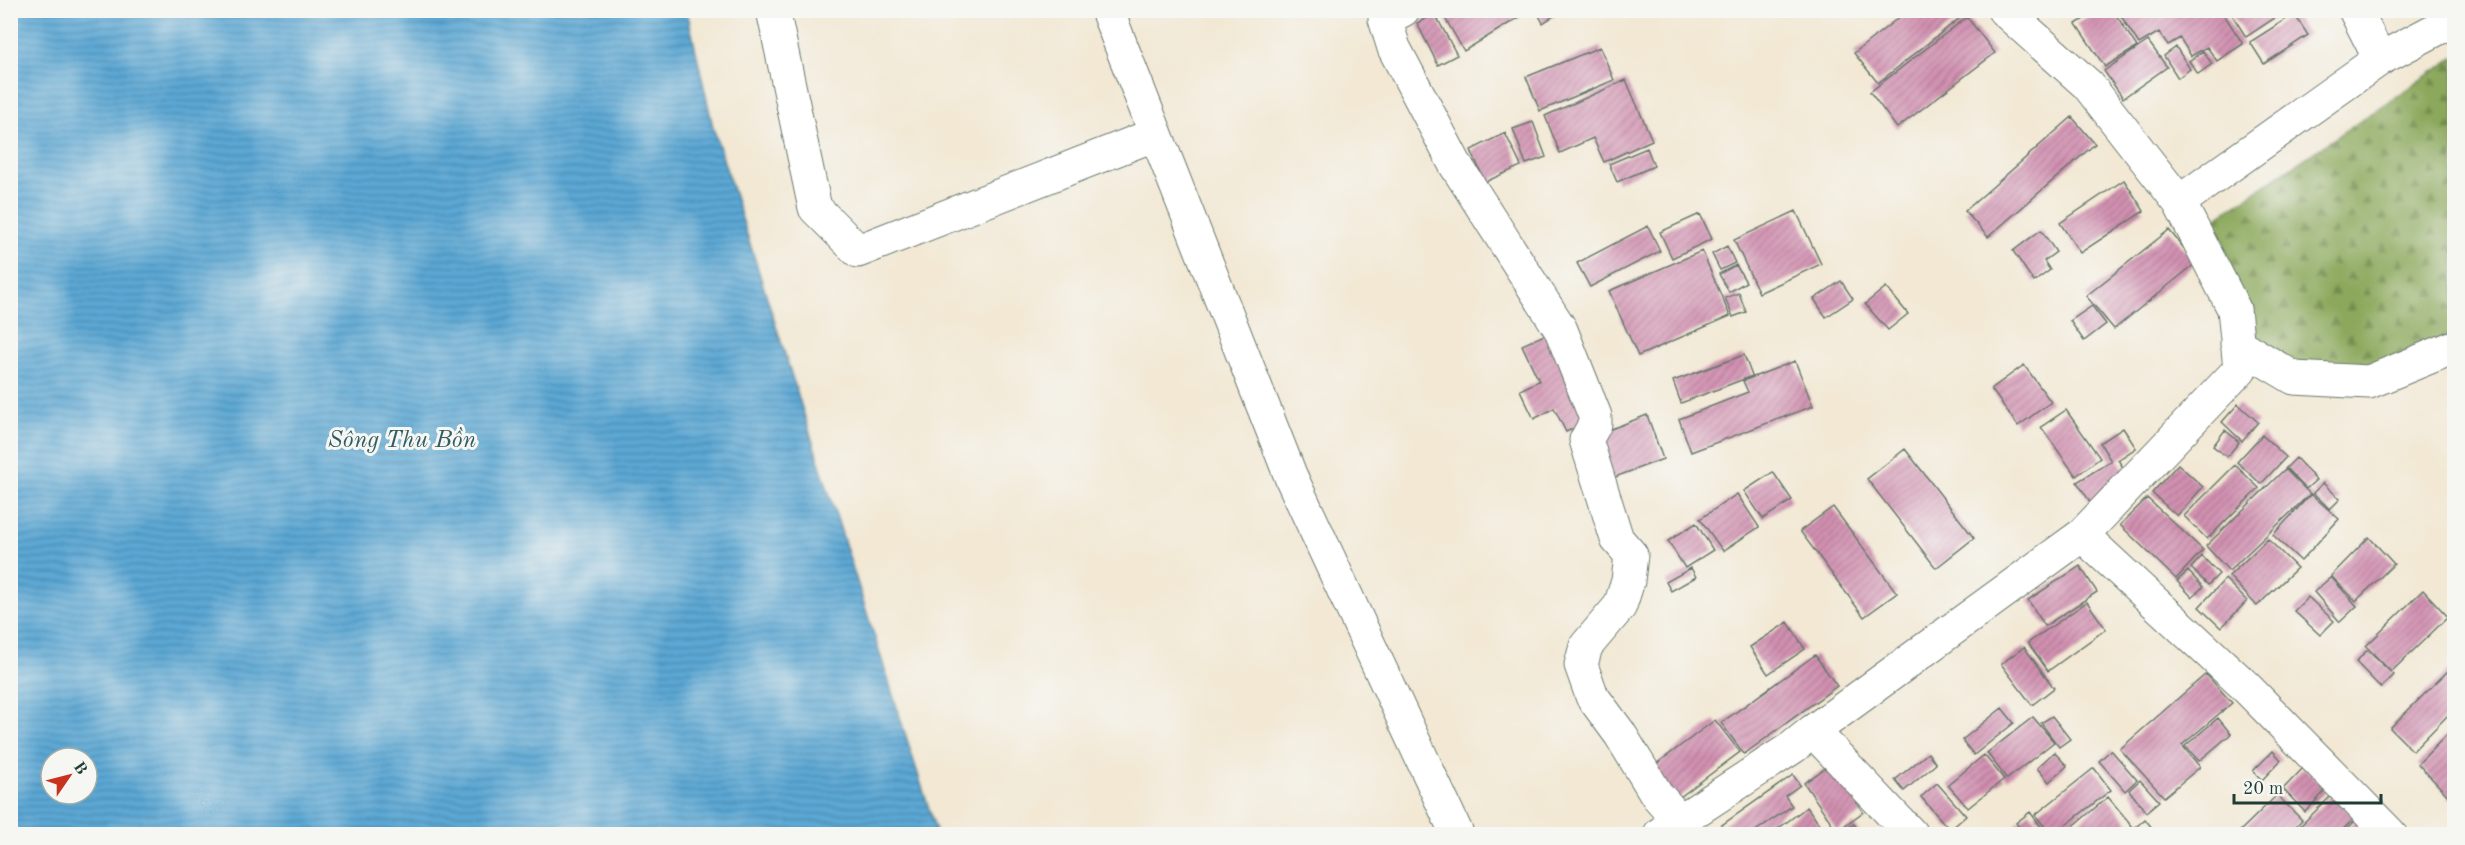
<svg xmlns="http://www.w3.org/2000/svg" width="2465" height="845" font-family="'Old Standard TT',serif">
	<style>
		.forest { fill: url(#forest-firs); stroke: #557248; stroke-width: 1.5 }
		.water { fill: url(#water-rules); stroke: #3d7284; stroke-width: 1.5; fill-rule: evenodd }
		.building { fill: url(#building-hatch) }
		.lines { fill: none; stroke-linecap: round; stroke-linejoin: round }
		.street-casing { stroke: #69796c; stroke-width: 35 }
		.street { stroke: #fff; stroke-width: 33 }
		.labels { text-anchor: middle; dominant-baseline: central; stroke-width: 6; stroke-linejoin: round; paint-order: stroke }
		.water-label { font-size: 24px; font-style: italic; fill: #315d64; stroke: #f6f6f2 }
	</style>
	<defs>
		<pattern id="forest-firs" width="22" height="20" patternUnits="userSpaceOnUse" patternTransform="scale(1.5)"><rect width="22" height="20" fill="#8ba85b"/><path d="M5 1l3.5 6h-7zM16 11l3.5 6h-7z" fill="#718a4c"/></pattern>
		<pattern id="water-rules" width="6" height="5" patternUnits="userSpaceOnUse" patternTransform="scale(1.5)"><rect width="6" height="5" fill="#5ba7d4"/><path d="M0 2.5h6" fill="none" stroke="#4b89ad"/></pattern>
		<pattern id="building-hatch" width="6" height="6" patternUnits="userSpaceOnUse" patternTransform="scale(1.5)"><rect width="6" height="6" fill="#d290b1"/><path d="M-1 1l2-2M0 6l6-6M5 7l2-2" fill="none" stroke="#aa7791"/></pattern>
	</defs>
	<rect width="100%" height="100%" fill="#f6f6f2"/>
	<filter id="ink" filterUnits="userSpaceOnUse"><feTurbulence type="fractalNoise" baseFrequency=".0167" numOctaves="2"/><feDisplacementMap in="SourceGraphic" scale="12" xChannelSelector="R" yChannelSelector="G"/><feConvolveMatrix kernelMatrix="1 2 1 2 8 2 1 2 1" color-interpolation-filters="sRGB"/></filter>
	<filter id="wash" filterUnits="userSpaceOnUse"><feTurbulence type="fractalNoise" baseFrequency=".008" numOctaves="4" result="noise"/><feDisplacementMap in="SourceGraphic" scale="24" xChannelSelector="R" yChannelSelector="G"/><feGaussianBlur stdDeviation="1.35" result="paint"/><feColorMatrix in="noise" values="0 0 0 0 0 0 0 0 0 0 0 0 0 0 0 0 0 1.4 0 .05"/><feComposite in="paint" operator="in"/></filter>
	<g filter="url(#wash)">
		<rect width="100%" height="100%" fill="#f2e8d4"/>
		<!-- forest -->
		<path class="forest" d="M2454 58V340L2369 382 2258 357 2213 220Z"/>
		<!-- water -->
		<path class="water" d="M10 11H687L713 127 937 834H11ZM51 758H87V794H51Z"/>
		<g id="blocks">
			<!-- building -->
			<path class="building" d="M1458 10H1531L1464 51 1445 18Z
				M1536 10H1563L1543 23Z
				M1908 10H1964L1966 13 1878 83 1854 53Z
				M2098 10H2113L2137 47 2105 67 2076 24Z
				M2117 10H2221L2243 44 2217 61 2207 47 2191 56 2180 38 2168 45 2159 32 2139 44Z
				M2229 10H2287L2246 37Z
				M1435 14 1457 55 1438 65 1417 23Z
				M2294 14 2308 35 2264 64 2250 42Z
				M1967 17 1995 53 1897 128 1870 92Z
				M2148 41 2167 67 2123 98 2104 71Z
				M1600 47 1614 80 1540 111 1526 77Z
				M2176 47 2190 69 2178 78 2164 56Z
				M2203 51 2212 64 2198 74 2189 61Z
				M1626 80 1652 140 1604 162 1593 138 1560 153 1545 116Z
				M2072 117 2095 144 1988 237 1965 211Z
				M1533 122 1546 157 1526 164 1513 129Z
				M1505 133 1521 166 1485 182 1471 150Z
				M1647 148 1654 166 1617 182 1609 164Z
				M2124 180 2144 211 2080 253 2060 223Z
				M1796 211 1821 264 1759 293 1734 240Z
				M1700 214 1712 239 1672 258 1660 232Z
				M1648 226 1660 251 1590 287 1577 263Z
				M2041 230 2056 252 2044 261 2050 270 2034 282 2013 251Z
				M2169 230 2196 263 2114 329 2086 296Z
				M1727 246 1735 263 1720 270 1712 254Z
				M1702 251 1730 316 1638 356 1609 291Z
				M1736 265 1746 282 1729 292 1719 274Z
				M1841 281 1853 299 1826 317 1814 299Z
				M1886 287 1908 314 1888 330 1865 304Z
				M1739 293 1746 312 1733 317 1725 298Z
				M2092 306 2106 324 2084 341 2070 321Z
				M1551 332 1593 419 1566 432 1554 408 1534 419 1520 390 1539 381 1522 345Z
				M1744 355 1752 376 1681 403 1673 381Z
				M1795 361 1813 406 1691 452 1679 419 1748 392 1743 381Z
				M2024 365 2051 402 2018 426 1991 389Z
				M2238 404 2258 422 2242 441 2222 422Z
				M2066 410 2100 458 2076 476 2041 427Z
				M1647 415 1663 459 1607 480 1591 437Z
				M2123 428 2136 448 2118 460 2131 479 2092 505 2077 482 2111 461 2100 443Z
				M2225 430 2239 442 2227 457 2213 446Z
				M2262 435 2286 457 2261 484 2237 462Z
				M1905 449 1974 538 1936 568 1867 479Z
				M2296 458 2316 480 2306 489 2286 468Z
				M2178 464 2203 487 2177 516 2152 493Z
				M2235 465 2259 488 2207 539 2184 516Z
				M2285 469 2310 494 2229 571 2206 546Z
				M1773 472 1792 500 1763 519 1744 491Z
				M2323 483 2340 499 2330 509 2313 493Z
				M1737 494 1759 527 1723 551 1700 519Z
				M2311 494 2339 519 2301 561 2273 535Z
				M2147 498 2203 550 2176 579 2120 525Z
				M1833 507 1897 593 1864 617 1800 531Z
				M1696 523 1713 550 1685 568 1668 541Z
				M2369 537 2394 564 2356 601 2331 576Z
				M2268 539 2297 568 2257 606 2229 576Z
				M2202 556 2219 574 2208 585 2191 568Z
				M2080 566 2097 592 2045 626 2028 600Z
				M1691 568 1696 577 1671 591 1666 582Z
				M2188 571 2203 587 2192 597 2177 581Z
				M2331 577 2357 606 2340 622 2314 592Z
				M2225 579 2247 601 2221 628 2199 607Z
				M2423 590 2448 617 2391 672 2366 646Z
				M2308 597 2334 621 2320 635 2294 611Z
				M2087 602 2106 629 2048 671 2028 643Z
				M1788 622 1805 649 1768 674 1750 647Z
				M2024 647 2054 688 2032 705 2001 664Z
				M2367 650 2394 675 2381 688 2356 662Z
				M1815 655 1837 686 1744 754 1721 723Z
				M2454 665V709L2413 751 2390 728Z
				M2206 674 2232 703 2182 745 2200 767 2164 797 2120 749Z
				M2002 708 2014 723 1974 755 1962 740Z
				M2052 716 2070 739 2059 747 2041 723Z
				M2033 717 2054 742 2007 779 1987 753Z
				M2218 718 2231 734 2199 761 2185 746Z
				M1715 720 1740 752 1676 800 1651 768Z
				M2454 727V802L2418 764Z
				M2111 750 2137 780 2125 791 2099 761Z
				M2273 751 2281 760 2262 780 2253 771Z
				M2054 752 2067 766 2049 782 2037 768Z
				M1928 753 1936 764 1904 791 1895 780Z
				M1984 755 2004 779 1968 808 1948 785Z
				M1830 765 1863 812 1837 831 1804 783Z
				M2304 767 2326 790 2305 812 2283 789Z
				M2094 768 2111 790 2054 834H2051L2035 815Z
				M1793 775 1800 785 1785 796 1792 806 1751 834H1709Z
				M2140 780 2159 801 2146 812 2129 790Z
				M1937 783 1966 816 1950 830 1921 797Z
				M2277 795 2302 820 2288 834H2237Z
				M2332 795 2355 818 2338 834H2292Z
				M2108 797 2133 827 2125 834H2064Z
				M1807 807 1826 834H1771Z
				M2030 812 2046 833 2044 834H2024L2016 823Z
				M2359 817 2375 834 2343 833Z
				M2145 819 2156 833 2128 834Z
				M1854 824 1861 834H1838Z"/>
		</g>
	</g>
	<g filter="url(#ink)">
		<use href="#blocks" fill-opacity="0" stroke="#69796c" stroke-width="1.5"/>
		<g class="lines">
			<!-- street casing -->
			<g class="street-casing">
				<path id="street" d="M773 10 815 208 858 251 1156 134
					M1107 10 1291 477 1457 834
					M1403 10 1385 19 1394 48 1455 164 1561 330 1595 416V424L1586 440 1617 539 1631 555 1628 581 1620 606 1586 646 1581 665 1592 696 1620 734 1657 795 1679 820
					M2355 10 2380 59
					M2179 202 2380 59 2454 20
					M2237 344 2294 378 2369 382 2454 347
					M2082 535 2244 685 2390 834
					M1813 731 1911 834
					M1660 834 1793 747 1813 731 2082 535 2240 369 2234 309 2179 202 2088 85 2004 10"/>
			</g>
			<!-- street -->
			<use href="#street" class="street"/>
		</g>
	</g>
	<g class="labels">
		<!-- water labels -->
		<g class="water-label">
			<text x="402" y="441">Sông Thu Bồn</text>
		</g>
	</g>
	<!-- margin -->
	<rect width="2465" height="845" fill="none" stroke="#f6f6f2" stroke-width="36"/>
	<!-- north arrow -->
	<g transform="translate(69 776) rotate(55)"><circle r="28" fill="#f6f6f2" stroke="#a0aca6" stroke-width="1.5"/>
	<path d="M0-4.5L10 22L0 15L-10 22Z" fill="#c8321e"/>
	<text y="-9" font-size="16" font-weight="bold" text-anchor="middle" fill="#1f3d34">B</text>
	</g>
	<!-- scale -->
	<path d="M2234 794v9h147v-9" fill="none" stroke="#1f3d34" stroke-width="3"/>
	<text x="2243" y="794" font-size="18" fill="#1f3d34" stroke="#f6f6f2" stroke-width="4.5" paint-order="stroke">20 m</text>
</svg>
